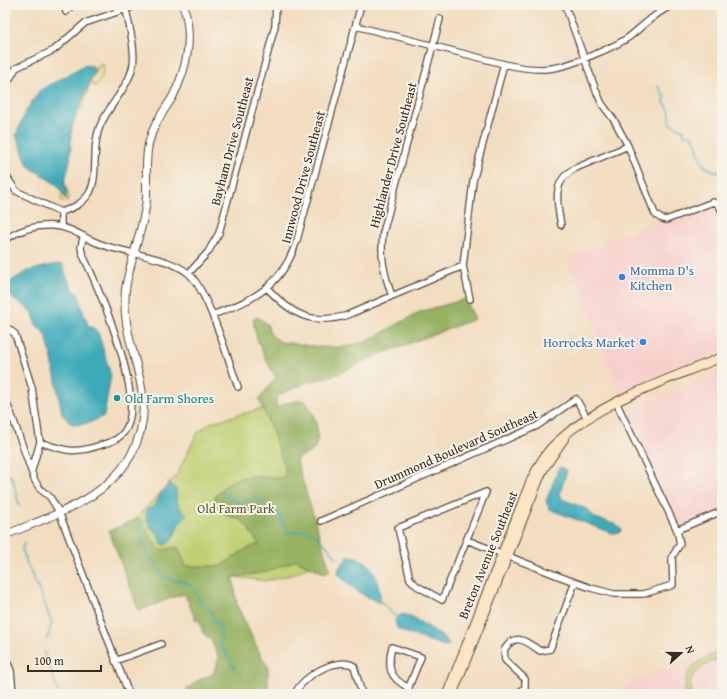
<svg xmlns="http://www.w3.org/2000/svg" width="727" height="699" font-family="'Gentium Book Plus',serif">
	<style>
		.built { fill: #f7d0cc }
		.green { fill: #bfcf72; stroke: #7d7c48 }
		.forest { fill: #97b264; stroke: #696e41 }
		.sand { fill: #eeda9e; stroke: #94825e }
		.water { fill: #3caaba; stroke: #3c6a6c }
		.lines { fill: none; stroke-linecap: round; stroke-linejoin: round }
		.stream { stroke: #3caaba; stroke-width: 1.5 }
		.minor-casing { stroke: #564536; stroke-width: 8 }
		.tertiary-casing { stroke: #564536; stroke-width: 9 }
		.secondary-casing { stroke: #564536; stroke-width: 10 }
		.minor { stroke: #fff; stroke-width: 5.5 }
		.tertiary { stroke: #fff; stroke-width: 7 }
		.secondary { stroke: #fce5c4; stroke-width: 8 }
		.shop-dot { fill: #3f7fe0; stroke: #f7f3e8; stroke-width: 1.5 }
		.culture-dot { fill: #0f9aa8; stroke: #f7f3e8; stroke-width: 1.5 }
		.labels { text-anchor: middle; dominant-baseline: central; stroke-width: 4; stroke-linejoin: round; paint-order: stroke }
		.street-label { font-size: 13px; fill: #3b2a1e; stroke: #f7f3e8 }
		.shop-label { font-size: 13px; fill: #366cbe; stroke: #f7f3e8; text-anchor: start }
		.culture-label { font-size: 13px; fill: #0d838f; stroke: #f7f3e8; text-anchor: start }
		.park-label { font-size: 13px; fill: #5c5333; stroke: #f7f3e8 }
	</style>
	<rect width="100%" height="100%" fill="#f7f3e8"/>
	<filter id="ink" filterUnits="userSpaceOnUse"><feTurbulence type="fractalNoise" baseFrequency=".025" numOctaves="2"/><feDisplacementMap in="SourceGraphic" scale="8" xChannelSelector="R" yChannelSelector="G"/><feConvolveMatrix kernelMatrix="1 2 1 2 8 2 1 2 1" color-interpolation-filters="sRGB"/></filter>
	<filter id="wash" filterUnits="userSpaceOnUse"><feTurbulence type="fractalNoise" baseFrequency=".012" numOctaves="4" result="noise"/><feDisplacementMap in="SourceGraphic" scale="16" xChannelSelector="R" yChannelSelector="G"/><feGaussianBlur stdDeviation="0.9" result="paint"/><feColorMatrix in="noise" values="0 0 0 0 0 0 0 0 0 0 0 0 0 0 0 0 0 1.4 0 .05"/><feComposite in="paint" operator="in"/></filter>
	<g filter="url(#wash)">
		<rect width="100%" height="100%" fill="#f2ddc0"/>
		<!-- built -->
		<path class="built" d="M710 198 722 231V350L619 394 594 325 569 264 580 253Z
			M722 370V509L680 525 625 412Z
			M722 645V694H605Z"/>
		<!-- green -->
		<path class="green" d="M263 408 293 467 323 557 295 574 266 581 202 573 145 583 127 538 136 518 176 476 197 433 212 422Z
			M722 651V657C707 664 683 673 693 694H686C681 666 701 660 722 651Z"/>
		<!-- forest -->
		<path class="forest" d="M466 299 475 319 373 357 338 374 306 383 278 395 276 400 277 408 285 403 304 400C314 410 324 437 313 450 309 454 301 455 296 459L330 570 326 574 296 560 267 572 233 577 237 605 261 656 268 666V694H187L186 690 197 681 213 674 219 658 211 640 203 633 199 620 196 621 185 594 176 596 139 611 109 531 139 518C148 530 149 538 160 550L178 547 186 566H221L244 550 259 544 242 520C227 517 218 512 215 497 222 485 238 476 252 476 264 476 272 479 283 477L286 472 273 433 259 399 276 378C265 358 255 341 253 319L258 317 267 324 271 335 281 342 319 347H344L368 341 419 312Z"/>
		<!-- sand -->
		<path class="sand" d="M89 65 94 66 97 70 99 65H104L101 79 96 86 91 84 81 110 78 111 92 77 96 73 94 69Z
			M65 183 69 196 67 202 61 201V196L63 195 65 199 67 198 64 189Z"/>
		<!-- water -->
		<path class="water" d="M86 65 94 69 96 73 92 77 72 126 70 161 64 185 67 192 66 199 57 185 28 166 16 135 26 111 40 90Z
			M56 264 63 265C65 274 72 290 79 295L82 309 88 325 95 329 99 335 111 376 104 416 89 423 75 425 69 422 62 414 52 360 46 335 36 325 33 313 22 304 14 300 8 289 9 282 28 271Z
			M561 467 567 471 560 493 562 499 587 509 595 518 616 524 622 530 619 533H611L549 509 546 501 559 468Z
			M168 481 176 489C177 501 175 506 187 514L179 524 172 540 165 545 161 544 158 533 152 530 146 515 147 509 155 506 161 493 168 486Z
			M349 556C371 558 377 575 380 594 381 598 379 600 382 603 366 599 349 586 338 574L339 568Z
			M403 614C412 616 448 637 449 645L444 646 401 631 397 628 395 621 398 616Z"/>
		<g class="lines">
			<!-- stream -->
			<path class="stream" d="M658 86 665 97 664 103C671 108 671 116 670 124L684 130V135L693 136C698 145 698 156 703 164 708 172 717 169 722 175
				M5 287H8
				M8 474 13 479 19 506
				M221 492 239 503 255 497C259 499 277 513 280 516 283 521 282 526 286 531L296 533C313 523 326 547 337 558
				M150 522 144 521 140 524C139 545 153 561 164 578L186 582 195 589 200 602 208 605V607L212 611V620L221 625 219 631 222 637 219 644 235 668
				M24 543 22 548 27 564 44 602 52 623 47 639
				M382 603 397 618
				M44 652 59 694"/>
		</g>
	</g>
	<g filter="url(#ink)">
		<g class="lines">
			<!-- minor casing -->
			<g class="minor-casing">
				<path id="minor" d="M565 5 595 88 602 104 614 120 628 146 655 214 660 218 666 220 713 202 718 204 722 211
					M66 12 72 5
					M356 26 504 64C541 73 559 70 593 55 605 50 618 45 629 37 643 26 656 12 673 5
					M5 87 16 68 54 50 85 23 138 5
					M5 174 16 191 61 212
					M61 212C73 208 83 204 90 192 99 174 91 147 100 126 109 105 129 87 133 65 136 50 129 25 126 10
					M61 212V227
					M561 225C557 203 551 180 576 168L628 146
					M5 240C19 230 37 225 54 226 69 227 80 235 93 241 120 254 166 255 188 273 207 288 229 362 238 387
					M189 273 208 252 219 233 275 26 276 5
					M268 289C291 314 311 325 345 316L463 266
					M392 296C384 274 380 256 383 233L440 19
					M470 299 463 266 473 181 504 64
					M212 315C255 299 282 287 297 240L361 5
					M5 326 15 334 32 388 40 442 32 470
					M5 400 11 413 34 479 40 489 50 497 59 512 129 694
					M40 442C67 452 76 454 104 444 112 442 119 439 124 432 146 405 108 312 95 282 92 273 82 256 81 248 81 244 83 239 84 236
					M486 492 442 600 417 586 410 579 398 528Z
					M321 521 537 426 576 399 587 418
					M677 530 722 511
					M467 540 561 577 591 588 614 594H643L673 585 672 557 680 544 677 530 616 402
					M5 656 11 671 13 694
					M115 661 161 644
					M295 694C302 676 337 656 354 666L362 694
					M406 694 421 657 392 647C387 667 389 678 409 688
					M517 694 525 688V679L505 660 504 650C516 631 527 642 540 651L550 649 575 582"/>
			</g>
			<!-- tertiary casing -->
			<g class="tertiary-casing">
				<path id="tertiary" d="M5 535C51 516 105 501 131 455 165 392 117 349 126 286 131 258 142 232 146 204 148 183 144 163 149 142 153 125 163 112 172 98 187 70 194 36 183 5"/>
			</g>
			<!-- secondary casing -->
			<g class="secondary-casing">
				<path id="secondary" d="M454 690 537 484 543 470 564 439
					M447 694 531 480C538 467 545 452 557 442 602 400 666 381 722 357"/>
			</g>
			<!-- minor -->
			<use href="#minor" class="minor"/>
			<!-- tertiary -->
			<use href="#tertiary" class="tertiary"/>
			<!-- secondary -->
			<use href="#secondary" class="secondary"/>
		</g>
	</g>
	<!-- markers -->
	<g class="shop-dot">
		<circle cx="622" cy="277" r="4"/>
		<circle cx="643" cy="342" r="4"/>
	</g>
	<circle class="culture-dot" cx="117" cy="398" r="4"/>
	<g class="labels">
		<!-- street labels -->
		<g class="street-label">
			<text transform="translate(232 141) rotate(-75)">Bayham Drive Southeast</text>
			<text transform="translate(393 155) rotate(-75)">Highlander Drive Southeast</text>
			<text transform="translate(303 177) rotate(-75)">Innwood Drive Southeast</text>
			<text transform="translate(456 449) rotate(-24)">Drummond Boulevard Southeast</text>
			<text transform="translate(488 555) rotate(-68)">Breton Avenue Southeast</text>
		</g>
		<!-- shop labels -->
		<g class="shop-label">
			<text x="630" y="270">Momma D's<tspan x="630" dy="15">Kitchen</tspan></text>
			<text x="635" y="342" text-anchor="end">Horrocks Market</text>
		</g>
		<!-- culture labels -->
		<g class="culture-label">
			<text x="125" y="398">Old Farm Shores</text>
		</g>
		<!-- park labels -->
		<g class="park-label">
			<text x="236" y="508">Old Farm Park</text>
		</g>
	</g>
	<!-- margin -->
	<rect width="727" height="699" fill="none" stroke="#f7f3e8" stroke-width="20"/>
	<!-- north arrow -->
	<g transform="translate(681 653) rotate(69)" stroke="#f7f3e8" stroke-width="3" paint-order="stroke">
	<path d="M0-3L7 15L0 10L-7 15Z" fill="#3b2a1e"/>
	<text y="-6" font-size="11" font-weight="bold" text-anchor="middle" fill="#3b2a1e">N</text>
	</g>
	<!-- scale -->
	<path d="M28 665v6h73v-6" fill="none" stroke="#3b2a1e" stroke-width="2"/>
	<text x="34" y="665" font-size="12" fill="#3b2a1e" stroke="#f7f3e8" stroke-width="3" paint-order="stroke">100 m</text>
</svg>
